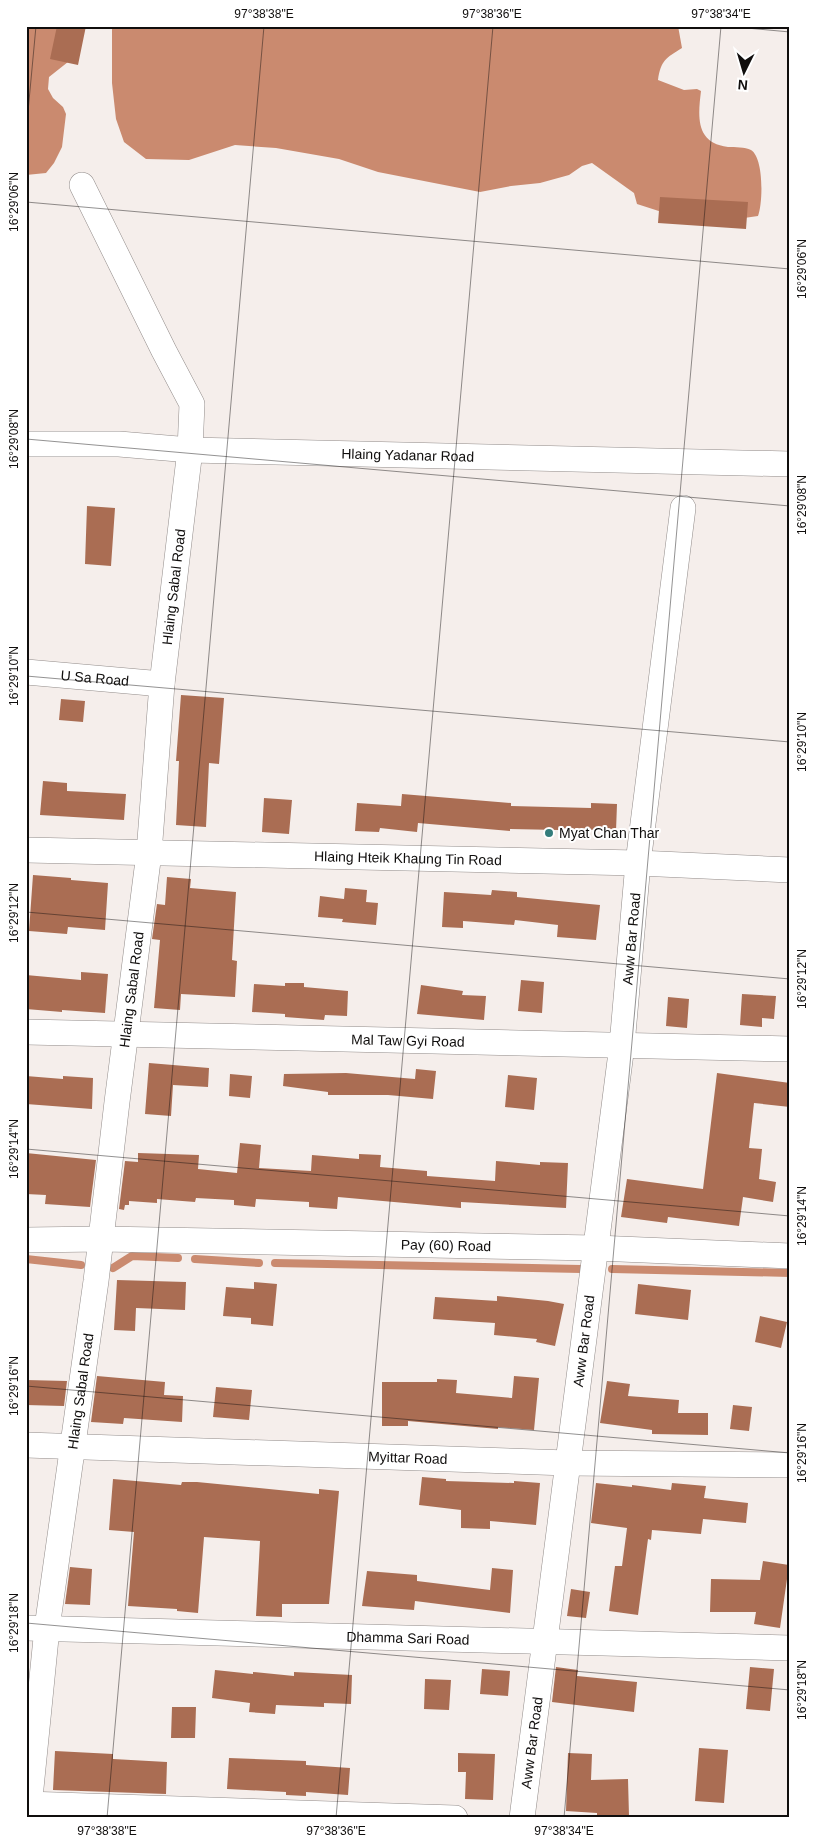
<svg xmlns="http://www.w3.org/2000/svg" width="816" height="1844" font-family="Helvetica,sans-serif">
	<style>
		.water { fill: #ca8a6f }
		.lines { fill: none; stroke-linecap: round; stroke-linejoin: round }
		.stream { stroke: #ca8a6f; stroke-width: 8 }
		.building { fill: #aa6d53 }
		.street-casing { stroke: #928c8a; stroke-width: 26 }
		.street { stroke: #fff; stroke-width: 25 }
		.ticks { fill: none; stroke: #100e0d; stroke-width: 1; stroke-opacity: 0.45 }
		.poi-dot { fill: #347d7c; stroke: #fff; stroke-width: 2 }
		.labels { text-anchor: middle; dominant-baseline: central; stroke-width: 4; stroke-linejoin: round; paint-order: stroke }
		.street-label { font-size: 14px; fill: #100e0d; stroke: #fff }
		.poi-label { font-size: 14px; fill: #100e0d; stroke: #fff; text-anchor: start }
		.neatline { fill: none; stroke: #100e0d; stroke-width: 2 }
		.ticks-label { font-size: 12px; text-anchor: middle; fill: #100e0d }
	</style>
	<rect width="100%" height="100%" fill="#f5eeeb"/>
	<!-- water -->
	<path class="water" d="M26 26H82L73 58 49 77 48 89 53 98 63 107 66 114 62 147 54 163 46 173 26 175Z
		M112 26H678L682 48C666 58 661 60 658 80L684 90 697 89 701 91C698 116 695 143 728 147 735 147 745 147 751 150 764 158 763 203 758 216L737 219 665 213 637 204 634 193 592 163 582 166 569 175 540 183 511 186 480 192 378 172 339 159 276 148 235 145 189 160 146 159 124 142 116 119 112 83Z"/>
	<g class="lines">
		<!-- stream -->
		<path class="stream" d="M26 1259 81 1265
			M195 1259 259 1263
			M275 1263 581 1269
			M113 1268 132 1256 178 1258
			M612 1269 790 1273"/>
	</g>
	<!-- building -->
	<path class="building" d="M57 26H86L78 65 50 59Z
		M660 197 748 202 746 229 658 223Z
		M87 506 115 508 111 566 85 564Z
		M181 695 224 698 219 764 209 763 206 827 176 825 179 761H176Z
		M61 699 85 701 83 722 59 720Z
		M43 781 67 783V791L126 794 124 820 40 815Z
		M402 794 511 803V806L591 808V803L617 804 616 831 559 828V830L510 829V831L418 823 417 832 380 828 379 832 355 831 357 803 401 806Z
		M264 798 292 800 289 834 262 832Z
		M33 875 71 878V880L108 883 105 930 68 927 67 934 29 931Z
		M167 877 191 879 190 888 236 892 232 960 237 961 235 997 181 994 180 1010 154 1008 160 940 152 939 157 904 165 905Z
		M345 888 367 890 366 902 378 903 376 925 342 922 343 919 318 917 320 896 344 899Z
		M492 890 517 892V897L600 905 596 940 557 937 558 925 515 920 514 925 463 921V928L442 927 444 892 491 895Z
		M81 972 108 974 105 1013 62 1010V1012L26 1009V975L81 980Z
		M521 980 544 982 542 1013 518 1011Z
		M285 983H304V987L348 991 347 1016 325 1015 324 1020 285 1017V1014L252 1012 254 984 285 986Z
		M421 985 463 991 462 995 486 996 484 1020 417 1014Z
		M742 994 776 996 774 1019 762 1018V1027L740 1025Z
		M668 997 689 999 687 1028 666 1026Z
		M149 1063 209 1068 208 1087 173 1085 171 1116 145 1114Z
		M416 1069 436 1071 433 1099 388 1095H328V1092L283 1086 284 1074 346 1073 415 1079Z
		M717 1073 790 1083V1107L754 1103 749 1148 762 1149 759 1179 776 1182 773 1202 743 1197 739 1226 668 1217 667 1223 621 1217 627 1179 703 1189Z
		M230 1074 252 1076 250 1098 229 1096Z
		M508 1075 537 1078 534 1110 505 1107Z
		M26 1076 63 1079V1076L93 1078 92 1109 26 1104Z
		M240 1143 261 1145 259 1168 311 1171 312 1155 359 1159V1154L381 1155 380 1167 427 1171V1176L495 1181 496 1161 540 1165V1162L568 1163 566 1208 461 1202V1208L338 1197 337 1209 309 1207V1202L256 1199 255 1207 234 1205V1200L196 1198 195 1202 157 1199V1203L129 1201V1205H125L124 1210 119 1209 125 1161 138 1162V1153L199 1155 198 1169 237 1173Z
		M26 1153 96 1160 90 1207 45 1204 46 1195 26 1194Z
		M117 1280 186 1282 185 1310 136 1308 135 1331 114 1330Z
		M254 1282 277 1284 273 1326 251 1324V1318L223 1316 226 1287 254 1289Z
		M638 1284 691 1290 688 1320 635 1314Z
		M497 1296 548 1301 564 1304 555 1346 536 1342 537 1339 494 1335 495 1323 433 1319 435 1297 497 1301Z
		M760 1316 787 1322 781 1348 755 1342Z
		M97 1376 165 1382 164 1395 183 1396 182 1422 124 1418 123 1424 91 1422Z
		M514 1376 539 1378 534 1430 498 1427V1429L408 1421V1426H382V1382H437V1379L457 1380 456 1393 512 1398Z
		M26 1380 67 1381 64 1406 26 1405Z
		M607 1381 630 1384 628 1396 679 1400 678 1413H708V1435L652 1434V1430L600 1423Z
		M216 1387 252 1390 249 1420 213 1417Z
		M733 1405 752 1407 749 1431 730 1429Z
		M422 1477 446 1479V1481L514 1483V1481L540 1483 536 1525 490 1521V1529L461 1528V1510L419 1505Z
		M113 1479 181 1485 182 1482H197L319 1494V1489L339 1491 329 1604H282V1617L256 1616 260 1541 204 1537 198 1613 177 1611V1609L128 1606 134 1532 109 1530Z
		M596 1483 632 1487V1485L671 1490 672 1483 706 1486 704 1498 748 1503 746 1523 703 1519 701 1534 652 1530 651 1540 648 1539 638 1615 609 1611 615 1566H622L627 1528 591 1523Z
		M763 1561 789 1565 780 1628 754 1624 756 1612H710L711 1579 760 1580Z
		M70 1567 92 1569 90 1605 65 1604Z
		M492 1568 513 1570 510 1613 415 1601 414 1610 362 1606 367 1571 417 1575V1581L490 1590Z
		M571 1589 590 1592 586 1618 567 1616Z
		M556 1667 578 1670 577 1676 637 1682 634 1712 552 1702Z
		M750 1667 774 1669 770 1711 746 1709Z
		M482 1669 510 1671 508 1696 480 1694Z
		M215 1670 253 1674V1672L294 1676V1672L352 1675 351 1704 324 1703V1707L276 1705 275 1714 249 1712 250 1703 212 1698Z
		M425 1679 451 1680 449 1710 424 1709Z
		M172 1707H196L195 1738H171Z
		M699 1748 728 1750 724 1803 695 1801Z
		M55 1751 113 1754V1759L167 1762 166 1794 53 1790Z
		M458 1753 495 1754 493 1800 465 1799 466 1772H458Z
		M568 1753 592 1754 591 1780 628 1779 629 1816H597V1813L566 1811Z
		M229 1758 306 1761V1765L350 1768 348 1795 306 1792V1796L286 1795V1792L227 1789Z"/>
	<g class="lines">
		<!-- street casing -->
		<g class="street-casing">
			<g id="street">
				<path id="s1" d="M26 444H119L190 450 790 464"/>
				<path id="s2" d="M26 672 162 684"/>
				<path id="s3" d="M26 850 638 863 790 870"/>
				<path id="s4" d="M26 1032 790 1049"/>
				<path id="s5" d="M26 1240 101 1239 596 1248 790 1256"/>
				<path id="s6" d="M26 1445 568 1463 790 1465"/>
				<path id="s7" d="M26 1628 790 1648"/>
				<path d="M26 1804 455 1818"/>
				<path id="s8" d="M28 1818 47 1628 96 1281 117 1102 149 853 162 684 190 450 192 404 164 351 82 185"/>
				<path id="s9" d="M522 1818 622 1045 638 863 683 508"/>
			</g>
		</g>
		<!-- street -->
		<use href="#street" class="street"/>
	</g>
	<!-- ticks -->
	<path class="ticks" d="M725 26 790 32M26 133 36 26M26 202 790 269M26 439 790 506M26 676 790 742M26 912 790 979M26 1149 790 1216M26 1386 790 1453M26 1623 790 1690M107 1818 264 26M336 1818 493 26M564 1818 721 26"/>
	<!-- markers -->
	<circle class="poi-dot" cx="549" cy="833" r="5"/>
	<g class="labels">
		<!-- street labels -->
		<g class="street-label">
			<text stroke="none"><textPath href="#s1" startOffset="382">Hlaing Yadanar Road</textPath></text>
			<text stroke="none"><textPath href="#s8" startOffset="1240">Hlaing Sabal Road</textPath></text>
			<text stroke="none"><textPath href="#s2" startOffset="69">U Sa Road</textPath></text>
			<text stroke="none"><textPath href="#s3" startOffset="382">Hlaing Hteik Khaung Tin Road</textPath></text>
			<text stroke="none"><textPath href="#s9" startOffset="886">Aww Bar Road</textPath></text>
			<text stroke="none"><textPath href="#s8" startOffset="835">Hlaing Sabal Road</textPath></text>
			<text stroke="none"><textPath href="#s4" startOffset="382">Mal Taw Gyi Road</textPath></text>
			<text stroke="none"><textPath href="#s5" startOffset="420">Pay (60) Road</textPath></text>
			<text stroke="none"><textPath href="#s9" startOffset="481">Aww Bar Road</textPath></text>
			<text stroke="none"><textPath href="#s8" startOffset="430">Hlaing Sabal Road</textPath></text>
			<text stroke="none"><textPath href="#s6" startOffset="382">Myittar Road</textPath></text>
			<text stroke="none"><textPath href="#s7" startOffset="382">Dhamma Sari Road</textPath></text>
			<text stroke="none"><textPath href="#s9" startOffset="76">Aww Bar Road</textPath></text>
		</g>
		<!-- poi labels -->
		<g class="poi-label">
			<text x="559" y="833">Myat Chan Thar</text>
		</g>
	</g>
	<!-- border -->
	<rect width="816" height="1844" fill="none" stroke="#ffffff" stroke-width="55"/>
	<!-- north arrow -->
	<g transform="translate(744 72) rotate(185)" stroke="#ffffff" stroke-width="4" paint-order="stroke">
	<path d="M0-4L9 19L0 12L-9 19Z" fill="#100e0d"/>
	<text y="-8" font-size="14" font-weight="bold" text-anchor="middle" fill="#100e0d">N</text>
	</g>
	<rect x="28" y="28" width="760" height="1788" class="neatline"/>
	<g class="ticks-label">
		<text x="264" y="18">97°38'38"E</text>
		<text x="492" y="18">97°38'36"E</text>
		<text x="721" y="18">97°38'34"E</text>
		<text transform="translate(14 202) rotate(-90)" y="4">16°29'06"N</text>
		<text transform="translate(802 269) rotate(-90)" y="4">16°29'06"N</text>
		<text transform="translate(14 439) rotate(-90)" y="4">16°29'08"N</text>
		<text transform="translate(802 505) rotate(-90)" y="4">16°29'08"N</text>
		<text transform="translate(14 676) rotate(-90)" y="4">16°29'10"N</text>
		<text transform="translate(802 742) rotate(-90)" y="4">16°29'10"N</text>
		<text transform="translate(14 913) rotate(-90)" y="4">16°29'12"N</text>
		<text transform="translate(802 979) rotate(-90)" y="4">16°29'12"N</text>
		<text transform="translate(14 1149) rotate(-90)" y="4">16°29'14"N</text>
		<text transform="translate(802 1216) rotate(-90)" y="4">16°29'14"N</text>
		<text transform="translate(14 1386) rotate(-90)" y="4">16°29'16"N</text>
		<text transform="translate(802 1453) rotate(-90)" y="4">16°29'16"N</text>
		<text transform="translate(14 1623) rotate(-90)" y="4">16°29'18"N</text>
		<text transform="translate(802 1690) rotate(-90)" y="4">16°29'18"N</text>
		<text x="107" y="1835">97°38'38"E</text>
		<text x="336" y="1835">97°38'36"E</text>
		<text x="564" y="1835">97°38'34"E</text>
	</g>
</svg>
